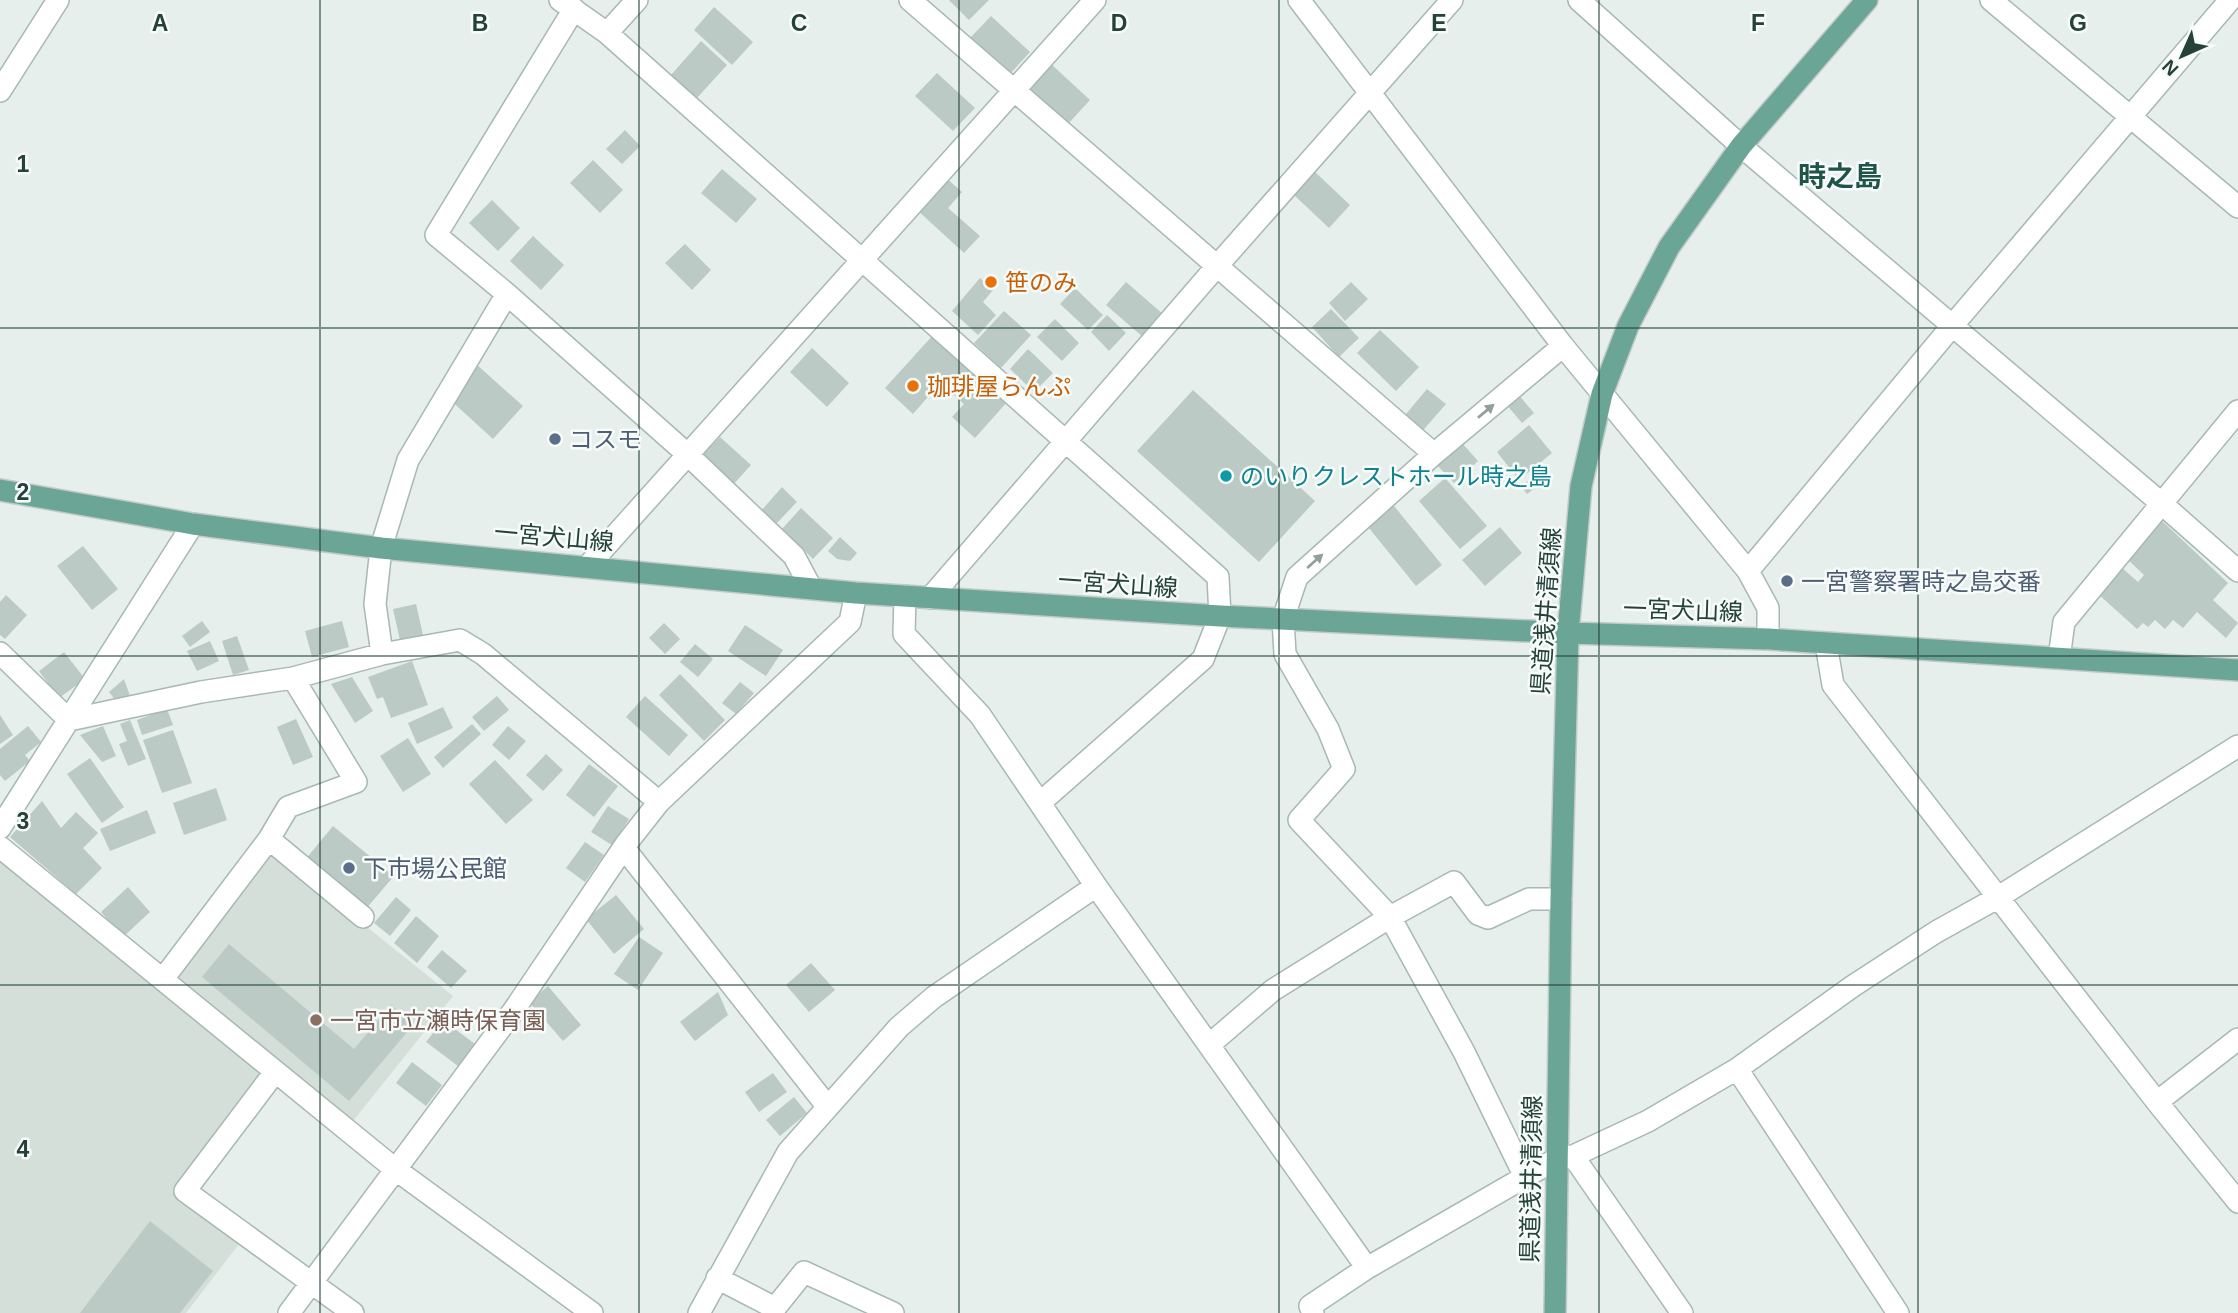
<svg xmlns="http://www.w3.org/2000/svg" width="2238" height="1313" font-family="Arial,'Noto Sans JP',sans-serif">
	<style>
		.built { fill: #d4dfda }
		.building { fill: #bbcac4 }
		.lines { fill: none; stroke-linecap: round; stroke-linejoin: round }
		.minor-casing { stroke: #a8b8b2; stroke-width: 24 }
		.major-casing { stroke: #c2cac8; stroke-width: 24 }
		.minor { stroke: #fff; stroke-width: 21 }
		.major { stroke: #6aa596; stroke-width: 21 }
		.oneway { fill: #92a09c }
		.grid { fill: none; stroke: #24423a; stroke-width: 2; stroke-opacity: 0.55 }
		.food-dot { fill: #e8710a; stroke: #f7fbf9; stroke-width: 2.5 }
		.service-dot { fill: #5c6f8a; stroke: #f7fbf9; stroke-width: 2.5 }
		.culture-dot { fill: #0f9aa8; stroke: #f7fbf9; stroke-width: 2.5 }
		.education-dot { fill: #8d6e63; stroke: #f7fbf9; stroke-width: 2.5 }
		.labels { text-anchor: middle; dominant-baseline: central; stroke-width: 5; stroke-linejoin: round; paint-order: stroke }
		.food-label { font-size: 24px; fill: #c56008; stroke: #f7fbf9; text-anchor: start }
		.service-label { font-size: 24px; fill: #4e5e75; stroke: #f7fbf9; text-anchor: start }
		.culture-label { font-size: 24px; fill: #0d838f; stroke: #f7fbf9; text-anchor: start }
		.street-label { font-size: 24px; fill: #24423a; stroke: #f7fbf9 }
		.education-label { font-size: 24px; fill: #785e54; stroke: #f7fbf9; text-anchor: start }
		.quarter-label { font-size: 28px; font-weight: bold; fill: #1f5548; stroke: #f7fbf9 }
		.grid-label { font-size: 23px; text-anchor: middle; font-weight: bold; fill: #24423a; stroke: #f7fbf9; stroke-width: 5; stroke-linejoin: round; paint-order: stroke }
	</style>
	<rect width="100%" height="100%" fill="#e6efeb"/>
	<!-- built -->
	<path class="built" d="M264 854 277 855 453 996 353 1121 178 980 176 970Z
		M0 862H4L275 1072 186 1191 246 1235 186 1313H0Z"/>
	<!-- building -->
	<path class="building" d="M949 0H989L969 20Z
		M714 7 753 42 732 65 694 30Z
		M991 16 1030 52 1009 75 970 38Z
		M701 41 727 65 696 99 671 75Z
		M1051 64 1090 100 1067 125 1028 89Z
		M937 73 975 108 953 131 915 96Z
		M625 130 640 146 622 164 606 149Z
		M593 160 623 190 600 213 570 183Z
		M722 169 757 199 736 223 701 193Z
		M1314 171 1350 205 1329 228 1293 194Z
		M945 177 962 192 948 208 980 236 964 253 916 209Z
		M492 200 520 228 498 251 469 223Z
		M533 236 564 265 541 290 510 261Z
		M685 244 711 270 692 290 665 263Z
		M980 278 993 290 983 302 996 315 978 335 952 311Z
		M1126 282 1164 315 1144 338 1106 305Z
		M1351 282 1368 299 1345 321 1329 303Z
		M1075 288 1103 315 1088 330 1060 304Z
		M1331 309 1359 338 1339 357 1312 327Z
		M1004 311 1031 335 1001 368 974 343Z
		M1107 315 1126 333 1109 351 1091 332Z
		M1055 319 1079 343 1062 361 1037 337Z
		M1380 330 1419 367 1396 391 1357 353Z
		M934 334 1008 401 975 438 952 417 964 404 940 383 913 414 885 388Z
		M812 348 849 383 827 407 790 372Z
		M1028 349 1053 373 1034 392 1010 369Z
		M476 364 523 406 493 439 447 397Z
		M1427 389 1446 404 1419 435 1401 420Z
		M1193 390 1315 501 1259 562 1137 451Z
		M1517 393 1534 413 1522 423 1505 403Z
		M1529 425 1552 453 1519 480 1497 452Z
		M720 437 751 465 731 487 700 458Z
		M1461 442 1478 461 1454 483 1436 464Z
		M1536 475 1542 483 1527 494 1521 486Z
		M1445 478 1487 526 1460 549 1419 501Z
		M782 487 797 502 775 525 761 511Z
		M1390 501 1442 565 1416 586 1364 522Z
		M801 508 833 538 813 559 782 529Z
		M2159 518 2228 583 2213 600 2238 623 2226 638 2197 612 2183 628 2173 620 2165 629 2155 620 2148 627 2143 623 2137 629 2097 593 2121 567 2138 582 2144 575 2124 556Z
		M1500 527 1522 553 1485 586 1462 560Z
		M840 537 857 553 850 561 837 559 828 551Z
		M83 546 118 589 92 610 57 566Z
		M6 595 27 615 5 639 0 635V602Z
		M416 604 423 635 400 640 393 609Z
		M202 621 210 632 190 647 182 636Z
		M342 621 349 647 312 657 305 631Z
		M664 623 680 639 665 654 649 638Z
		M745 625 783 650 766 676 728 651Z
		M237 636 249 670 233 675 222 641Z
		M210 641 219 661 197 671 187 651Z
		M695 644 713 659 698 677 680 662Z
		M64 652 85 679 59 698 39 671Z
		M412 661 428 705 391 718 383 697 377 699 368 677Z
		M680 674 725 720 704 741 659 695Z
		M352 677 373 711 355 723 331 684Z
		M124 679 130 696 116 701 109 692Z
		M740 682 754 693 736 714 722 703Z
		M497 696 509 710 484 731 472 717Z
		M645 696 688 735 669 756 626 717Z
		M443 707 453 728 417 744 408 723Z
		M167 709 173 725 142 735 137 720Z
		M0 715 13 735 0 744Z
		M296 719 313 757 293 765 277 727Z
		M130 720 146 759 128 766 119 744 127 741 120 724Z
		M472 724 481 734 443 768 434 757Z
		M28 726 41 742 25 755 30 761 5 781 0 775V749Z
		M103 726 116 756 102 762 80 735Z
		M508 726 526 741 509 760 492 745Z
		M173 730 192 783 162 793 143 740Z
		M408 738 431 774 403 792 380 756Z
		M546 754 563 770 543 791 526 775Z
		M90 758 124 807 102 823 67 774Z
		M495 760 533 800 506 824 469 784Z
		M589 764 618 786 594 817 566 795Z
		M216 788 227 820 184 835 173 803Z
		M42 801 61 828 76 812 98 833 83 848 102 868 76 894 10 837Z
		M608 806 629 819 612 845 591 832Z
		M147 810 156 833 110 851 100 829Z
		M333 826 394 876 365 910 305 860Z
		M585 842 604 855 585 882 566 868Z
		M128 887 150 912 123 937 101 912Z
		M616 895 644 929 614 954 586 919Z
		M396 897 411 910 390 936 374 923Z
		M416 916 439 936 417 963 394 943Z
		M639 937 663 953 638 990 614 974Z
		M229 944 354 1049 391 1005 414 1024 349 1101 202 977Z
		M442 950 467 971 451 988 427 967Z
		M811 963 835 990 809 1012 786 985Z
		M548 986 581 1025 563 1041 529 1002Z
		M718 992 728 1015 695 1041 680 1022Z
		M443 1020 475 1044 458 1066 426 1042Z
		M412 1062 442 1085 426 1106 396 1083Z
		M773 1073 787 1092 759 1112 745 1092Z
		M794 1097 807 1113 780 1136 766 1120Z
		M150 1221 213 1271 180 1313H80Z"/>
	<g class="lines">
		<!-- minor casing -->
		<g class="minor-casing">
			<path id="minor" d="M560 0 607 33 1218 577 1220 616 1203 659 1041 802
				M910 0 1434 454
				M1299 0 1563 346 1748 571 1768 608V639
				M1579 0 1741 146 2161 503 2238 571
				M1991 0 2238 207
				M574 9 436 235 507 294 687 454 794 556 811 588
				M607 33 637 0
				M0 91 58 0
				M587 567 1095 0
				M1748 571 1952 326 2230 0
				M905 596 904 634 980 715 1096 886 1367 1268
				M930 598 1217 266 1452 0
				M1826 644 1833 685 2157 1102 2238 1202
				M0 653 69 720 201 692 293 678 382 654 460 640 483 654 659 802
				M382 654 375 604 381 548 408 460 507 294
				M2059 658 2064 622 2238 411
				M0 828 193 524
				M269 839 363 917
				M0 847 395 1169 592 1313
				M624 848 827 1106
				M163 979 269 839 288 807 356 782 293 678
				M1209 1045 1273 990 1390 917 1454 882 1478 914 1488 918 1529 899H1561
				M1737 1069 1898 1313
				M275 1072 185 1191 353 1313
				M2157 1102 2238 1039
				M1573 1156 1648 1121 1737 1069 1853 986 1936 932 1997 898 2238 746
				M1525 1177 1464 1052 1390 917 1299 820 1344 769 1328 729 1285 654 1283 619 1297 577 1434 454 1563 346
				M717 1278 775 1308 804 1272 893 1313
				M289 1313 514 1010 626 844 659 802 850 622 856 593
				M699 1313 788 1152 899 1027 934 997 1096 886
				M1313 1313 1310 1306 1367 1268 1558 1158 1573 1156 1682 1313"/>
		</g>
		<!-- major casing -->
		<g class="major-casing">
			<path id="major" d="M0 490 193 524 381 548 856 593 1220 616 1568 633 1768 639 2238 670
				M1555 1313 1561 899 1568 633 1581 486 1602 394 1628 326 1669 247 1741 146 1867 0"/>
		</g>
		<!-- minor -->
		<use href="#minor" class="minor"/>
		<!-- major -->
		<use href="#major" class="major"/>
	</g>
	<!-- one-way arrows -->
	<defs><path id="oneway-solid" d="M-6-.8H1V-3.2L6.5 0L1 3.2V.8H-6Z" transform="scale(1.75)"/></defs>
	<g class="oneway">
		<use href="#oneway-solid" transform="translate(1486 411) rotate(-40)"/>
		<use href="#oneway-solid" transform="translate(1315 561) rotate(-42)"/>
	</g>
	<!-- grid -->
	<path class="grid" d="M320 0V1313M639 0V1313M959 0V1313M1279 0V1313M1599 0V1313M1918 0V1313M0 328H2238M0 656H2238M0 985H2238"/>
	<!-- markers -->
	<g class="food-dot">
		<circle cx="991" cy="282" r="7"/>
		<circle cx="913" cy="386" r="7"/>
	</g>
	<g class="service-dot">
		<circle cx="555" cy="439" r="7"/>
		<circle cx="1787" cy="581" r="7"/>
		<circle cx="349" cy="868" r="7"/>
	</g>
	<circle class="culture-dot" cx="1226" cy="476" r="7"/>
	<circle class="education-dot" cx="316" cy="1020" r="7"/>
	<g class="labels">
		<!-- food labels -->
		<g class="food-label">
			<text x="1005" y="282">笹のみ</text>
			<text x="927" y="386">珈琲屋らんぷ</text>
		</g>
		<!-- service labels -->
		<g class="service-label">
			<text x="569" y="439">コスモ</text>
			<text x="1801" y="581">一宮警察署時之島交番</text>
			<text x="363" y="868">下市場公民館</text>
		</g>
		<!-- culture labels -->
		<g class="culture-label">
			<text x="1240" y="476">のいりクレストホール時之島</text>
		</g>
		<!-- street labels -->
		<g class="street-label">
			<text transform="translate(554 537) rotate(5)">一宮犬山線</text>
			<text transform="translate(1118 584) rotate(4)">一宮犬山線</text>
			<text transform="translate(1683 610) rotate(2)">一宮犬山線</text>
			<text transform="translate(1546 611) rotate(-86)">県道浅井清須線</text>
			<text transform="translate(1531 1179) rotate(-89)">県道浅井清須線</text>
		</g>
		<!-- education labels -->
		<g class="education-label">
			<text x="330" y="1020">一宮市立瀬時保育園</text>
		</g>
		<!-- quarter labels -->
		<g class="quarter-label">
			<text x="1840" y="176">時之島</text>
		</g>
	</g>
	<g class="grid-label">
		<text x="160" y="31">A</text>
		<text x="480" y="31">B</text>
		<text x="799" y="31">C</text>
		<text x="1119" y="31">D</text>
		<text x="1439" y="31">E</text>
		<text x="1758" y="31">F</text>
		<text x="2078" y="31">G</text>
		<text x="23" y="172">1</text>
		<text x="23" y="500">2</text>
		<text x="23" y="829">3</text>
		<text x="23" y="1157">4</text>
	</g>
	<!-- north arrow -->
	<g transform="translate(2182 56) rotate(225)" stroke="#f7fbf9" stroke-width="5" paint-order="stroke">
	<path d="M0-5L12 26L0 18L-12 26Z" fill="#24423a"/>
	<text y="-10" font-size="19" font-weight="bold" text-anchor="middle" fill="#24423a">N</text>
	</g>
</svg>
